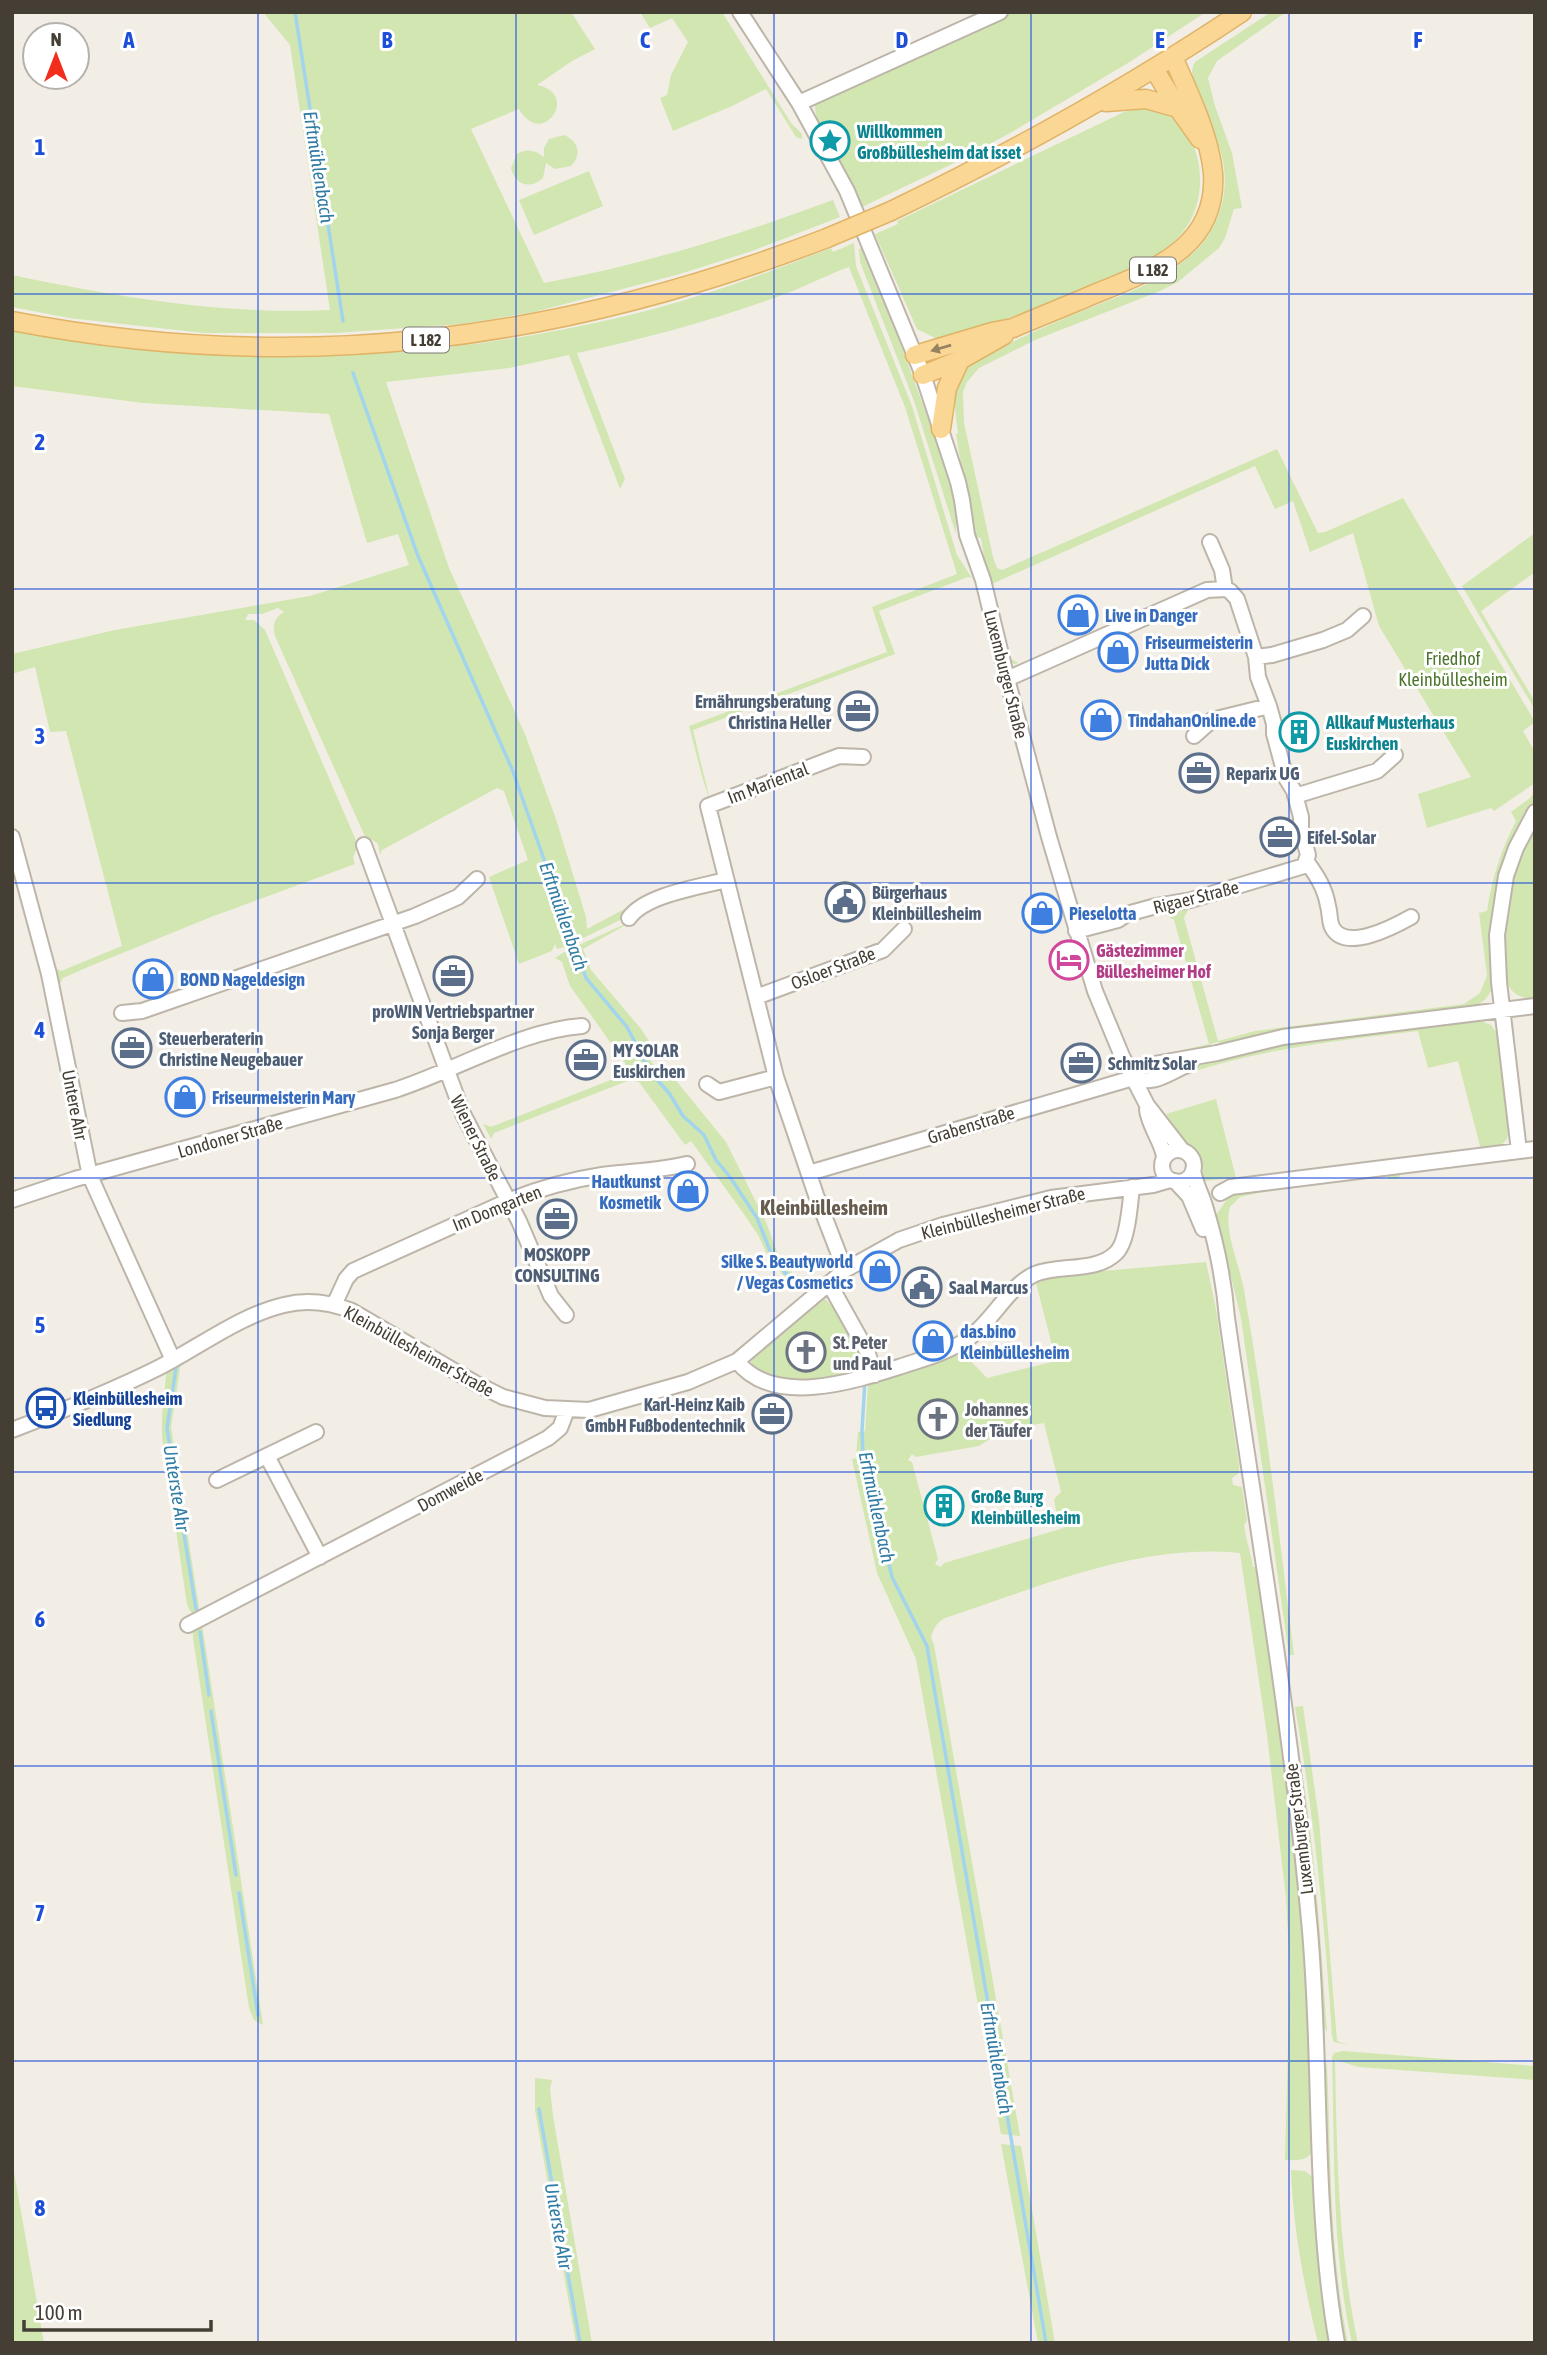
<svg xmlns="http://www.w3.org/2000/svg" width="1547" height="2355" font-family="'Asap Condensed',sans-serif">
	<style>
		.green { fill: #d1e6b0; fill-rule: evenodd }
		.lines { fill: none; stroke-linecap: round; stroke-linejoin: round }
		.stream { stroke: #a3d4ee; stroke-width: 3.5 }
		.minor-casing { stroke: #bdb5a9; stroke-width: 18 }
		.major-casing { stroke: #e0b366; stroke-width: 21 }
		.minor { stroke: #fff; stroke-width: 14 }
		.major { stroke: #fbd796; stroke-width: 18 }
		.major-bridge-casing { stroke: #e0b366; stroke-width: 21; stroke-linecap: butt }
		.major-bridge { stroke: #fbd796; stroke-width: 18 }
		.oneway { fill: #978361 }
		.grid { fill: none; stroke: #1d4ed8; stroke-width: 2; stroke-opacity: 0.55 }
		.labels { text-anchor: middle; dominant-baseline: central; stroke-width: 6; stroke-linejoin: round; paint-order: stroke }
		.shield { fill: #fff; stroke: #7d7872; stroke-width: 2 }
		.shield-label { font-size: 16px; font-weight: bold; fill: #453e35 }
		.culture-label { font-size: 18px; font-weight: bold; fill: #0d838f; stroke: #fff; text-anchor: start }
		.shop-label { font-size: 18px; font-weight: bold; fill: #366cbe; stroke: #fff; text-anchor: start }
		.park-label { font-size: 18px; fill: #4c752b; stroke: #fff }
		.street-label { font-size: 18px; fill: #453e35; stroke: #fff }
		.service-label { font-size: 18px; font-weight: bold; fill: #4e5e75; stroke: #fff; text-anchor: start }
		.hotel-label { font-size: 18px; font-weight: bold; fill: #b23c85; stroke: #fff; text-anchor: start }
		.worship-label { font-size: 18px; font-weight: bold; fill: #5b616d; stroke: #fff; text-anchor: start }
		.transit-label { font-size: 18px; font-weight: bold; fill: #164399; stroke: #fff; text-anchor: start }
		.water-label { font-size: 19px; font-style: italic; fill: #307ca5; stroke: #fff }
		.quarter-label { font-size: 21px; font-weight: bold; fill: #675b4d; stroke: #fff }
		.grid-label { font-size: 23px; text-anchor: middle; font-weight: bold; fill: #1d4ed8; stroke: #fff; stroke-width: 6; stroke-linejoin: round; paint-order: stroke }
	</style>
	<rect width="100%" height="100%" fill="#f2eee6"/>
	<!-- green -->
	<path class="green" d="M263 12H571L595 49 572 61 537 85C581 93 542 150 519 109L471 129 544 283C642 265 739 235 833 200L840 217 752 251 680 274 534 312 462 324 335 333H204L69 318 12 307V275C116 297 224 315 330 310L290 45Z
		M640 12H722L791 123 802 134V139L796 137 766 89 732 106 673 131 660 98 667 95 671 75 688 42 672 18 650 28Z
		M1009 12H1206L1128 63 1012 132 952 164 862 207 817 120 814 101 816 98Z
		M1271 12H1286L1217 61 1208 78 1215 106 1232 153 1242 208 1234 209 1225 238 1219 248 1178 282 1160 291 1035 340 979 368 967 382 963 392 964 423 993 557 997 568 1002 570 1277 449 1318 533 1325 532 1403 498 1535 722 1523 731 1535 752V783L1494 811 1491 808 1427 828 1418 794 1471 777 1379 626 1353 533 1310 552 1293 501 1275 509 1255 466 992 584 1011 659 1019 663 1014 664 1008 660 986 570 981 538 976 537C970 503 961 469 956 434L958 433C955 408 949 385 969 365 1003 345 1039 329 1075 314 1135 289 1213 269 1224 193 1226 178 1224 160 1219 146 1212 126 1183 80 1195 62Z
		M1147 107C1154 109 1161 110 1167 114 1206 138 1210 200 1182 233 1168 250 1149 259 1129 269L1031 310 984 327 937 339 917 329 875 234 898 224 897 221 1124 112Z
		M564 135C579 141 582 155 571 166L555 169 546 163 543 178C530 190 515 185 511 168L517 154C527 148 535 150 544 157V148L549 139Z
		M589 171 603 206 534 235 519 200Z
		M854 243 856 266 912 406 957 555 972 578 968 577 879 611 895 654 693 730 710 800 703 780 689 726 887 652 872 607 957 574 905 407 849 267C829 274 810 284 790 292 721 318 649 338 577 353L625 479 620 489 569 355 509 368 386 382 449 568 525 734 556 819 586 917 587 929 647 897 626 910 624 918 565 947 557 949 555 944 552 951 519 964 489 877 528 860 504 791 497 788 382 850 380 855 378 844 371 839 367 841 275 636C272 626 274 618 284 612L278 608 262 614H248L245 620H254L265 630 358 845 353 858 355 864 211 917 88 967 63 978 59 986 55 968 61 971 122 946 66 731 50 732 35 667 12 674V654L115 630 310 596 409 565 398 534 367 543 329 414 143 403 12 386V331C218 370 427 364 630 315 699 298 765 274 831 248L833 252Z
		M862 248 898 337 938 446 957 506 956 534 914 401 860 262 859 249Z
		M1535 533V572L1481 611 1535 702V710L1462 586Z
		M1535 791V802C1510 836 1491 891 1491 934 1491 951 1496 971 1492 988 1489 997 1482 1003 1474 1007L1267 1033 1223 1044 1217 1042 1211 1044 1208 1048 1170 1057 1169 1053 1209 1044 1174 920 1165 915 1189 908 1184 918 1218 1041 1255 1031 1464 1004 1480 993 1487 975 1479 913 1487 911C1492 878 1501 850 1516 821L1511 812 1530 798Z
		M1535 824V999H1534C1525 999 1515 996 1510 988 1494 967 1508 883 1518 859 1523 847 1529 835 1535 824Z
		M638 918 583 949 591 970 642 1030 657 1055 650 1060 658 1071 665 1067 726 1142 766 1222 777 1252 789 1271 818 1286 811 1293 783 1275 766 1252 758 1235 741 1210 691 1141 685 1145 639 1082 630 1080 494 1133 491 1139 483 1124 491 1127 626 1074 628 1067 570 986 562 962 555 958 566 951Z
		M1478 1020 1491 1025 1498 1035C1500 1052 1513 1127 1507 1138 1501 1149 1490 1149 1478 1150L1480 1146 1458 1061 1428 1068 1418 1031C1336 1041 1256 1049 1178 1077 1210 1049 1307 1041 1350 1036 1393 1030 1436 1025 1478 1020Z
		M1216 1099 1236 1178 1203 1181V1164L1199 1152 1180 1136 1166 1114Z
		M1535 1154V1158L1401 1174 1398 1179H1389L1386 1175 1258 1193 1240 1197 1230 1207C1223 1230 1240 1266 1244 1290 1265 1411 1279 1533 1294 1655H1289L1241 1318 1216 1215 1228 1198 1236 1193Z
		M1206 1262 1216 1309 1239 1466V1473L1232 1478 1233 1485 1242 1487 1247 1521 1244 1525C1246 1540 1251 1553 1253 1567H1257L1295 1844 1308 1973 1313 2150C1307 2162 1297 2160 1285 2160L1290 1971 1286 1898 1267 1735 1240 1553C1138 1543 1040 1587 945 1618 936 1623 934 1628 931 1637L934 1645 1020 2136 1001 2134 916 1659 877 1573 852 1459 856 1458 858 1432 865 1431 868 1385 926 1367 947 1358 964 1354 987 1378 1056 1361 1035 1279 1046 1276ZM1044 1423 1061 1492 1054 1499 1058 1523 1064 1528 944 1563 941 1567 935 1564 938 1559 912 1462 908 1460 912 1454 916 1457 979 1446 1004 1430Z
		M825 1299C844 1316 857 1346 860 1371 819 1381 795 1383 754 1371L751 1360Z
		M181 1362 171 1427 200 1614 195 1615 190 1611 187 1604 162 1437V1417L166 1375 169 1369Z
		M202 1624 263 2025 254 2020 249 2008 193 1638V1630Z
		M1303 1706 1319 1820 1337 2041 1348 2045 1334 2042 1332 2036C1325 1925 1314 1816 1295 1707Z
		M1293 1731H1295C1314 1830 1320 1931 1327 2032L1323 2025 1318 1957Z
		M1343 2051 1535 2066V2080L1359 2067 1335 2060C1337 2154 1338 2251 1358 2343H1352C1331 2250 1335 2151 1332 2057L1334 2053Z
		M1327 2063C1331 2157 1329 2250 1348 2343H1343C1329 2252 1327 2161 1325 2069Z
		M535 2078 552 2080 550 2088 553 2116 592 2343H576L535 2110Z
		M1001 2144 1021 2146 1055 2343H1038Z
		M12 2160 44 2343H12Z
		M1291 2170 1305 2171 1315 2179 1323 2298 1330 2343H1318C1304 2286 1293 2228 1291 2170Z"/>
	<g class="lines">
		<!-- stream -->
		<path class="stream" d="M295 12 343 321
			M353 373 418 556 512 769 586 978 627 1027 651 1073 669 1093 683 1116 704 1135 716 1160 730 1177 757 1218 771 1253 785 1273 817 1290
			M862 1355 865 1372
			M176 1368 167 1428 196 1609
			M865 1380 862 1430 863 1455 892 1577 927 1646 1046 2343
			M200 1632 209 1695
			M211 1711 236 1875
			M239 1893 258 2015
			M539 2109 580 2343"/>
		<!-- minor casing -->
		<g class="minor-casing">
			<path id="minor" d="M740 12 799 103 847 191 923 375 958 482 962 500 967 535 983 580 1007 679 1049 837 1095 991 1122 1056 1147 1105 1182 1150
				M799 103 1000 12
				M1210 542 1222 570 1225 589
				M1256 657 1272 655 1323 640 1347 630 1363 616
				M1007 679 1207 590 1225 589 1230 591 1237 599 1256 657 1258 677 1269 706 1274 724V734L1286 778 1294 791 1301 817V829L1308 855 1304 866 1191 900 1156 906 1127 914 1118 920 1076 931
				M1194 736 1212 720 1269 706
				M1295 796 1377 771 1395 755
				M12 837 49 974 90 1176 173 1360
				M364 845 463 1114 519 1221 551 1296 566 1315
				M1307 862C1317 876 1325 888 1328 906 1330 912 1329 920 1332 927 1345 953 1395 926 1411 917
				M629 918C645 895 699 887 726 880
				M756 997 883 950 904 929
				M122 1013 142 1011 415 916 458 897 477 879
				M1133 1078 1137 1069 1143 1066 1217 1053 1283 1037 1535 1006
				M1133 1078C1156 1086 1168 1072 1190 1064
				M707 1084 719 1092 776 1077
				M1147 1110C1149 1126 1161 1140 1164 1156
				M1162 1166a16 16 0 1 1 32 0a16 16 0 1 1-32 0Z
				M1519 1151 1499 982 1497 935 1506 876 1516 848 1535 812
				M1193 1170C1195 1183 1201 1193 1205 1206 1216 1242 1224 1280 1227 1318 1256 1522 1292 1726 1310 1931 1322 2068 1313 2207 1337 2343
				M809 1173 1133 1078
				M1175 1181 1189 1196 1203 1229
				M1220 1193 1231 1187 1535 1149
				M12 1200 75 1179 395 1090C454 1071 522 1030 582 1026
				M845 1270 816 1195 776 1077 708 806 839 756 863 757
				M830 1285 867 1351 875 1375
				M334 1305 346 1279 353 1271 508 1201C538 1189 569 1180 602 1175 631 1171 659 1171 687 1164
				M737 1361C773 1408 855 1381 902 1366 923 1359 946 1353 966 1340 991 1324 1008 1286 1035 1274 1059 1264 1096 1273 1116 1253 1128 1242 1130 1204 1132 1187
				M12 1430C62 1411 112 1391 160 1367 199 1347 241 1315 284 1305 308 1299 329 1302 352 1311L475 1383 503 1397 545 1408 589 1410 688 1382 737 1361 845 1270 899 1240 943 1225 1051 1198 1153 1185 1170 1180
				M267 1456 320 1557
				M217 1480 316 1432
				M188 1625 548 1438 560 1428 567 1410"/>
		</g>
		<!-- major casing -->
		<g class="major-casing">
			<path id="major" d="M1154 69 1178 108 1200 139
				M1106 102 1146 99 1178 108
				M891 211C1013 152 1130 87 1242 12
				M12 321C298 376 557 342 827 238
				M915 355 992 332 1013 328C1041 316 1069 305 1097 293 1153 270 1218 247 1213 173 1210 137 1188 91 1173 57
				M923 375 960 360 1004 335
				M941 429 947 388 960 360"/>
		</g>
		<!-- minor -->
		<use href="#minor" class="minor"/>
		<!-- major -->
		<use href="#major" class="major"/>
		<!-- major-bridge casing -->
		<g class="major-bridge-casing">
			<path id="major-bridge" d="M827 238 891 211"/>
		</g>
		<!-- major-bridge -->
		<use href="#major-bridge" class="major-bridge"/>
	</g>
	<!-- one-way arrows -->
	<defs><path id="oneway-solid" d="M-6-.8H1V-3.2L6.5 0L1 3.2V.8H-6Z" transform="scale(1.75)"/></defs>
	<use class="oneway" href="#oneway-solid" transform="translate(941 348) rotate(164)"/>
	<!-- grid -->
	<path class="grid" d="M258 12V2343M516 12V2343M774 12V2343M1031 12V2343M1289 12V2343M12 294H1535M12 589H1535M12 883H1535M12 1178H1535M12 1472H1535M12 1766H1535M12 2061H1535"/>
	<!-- icons -->
	<defs>
		<g id="sight-ring" transform="scale(2.0125)"><circle r="9.5" fill="#fff" stroke="#0f9aa8" stroke-width="1.5"/><path d="M0-6L1.8-2.2L6-1.7L2.9 1.2L3.7 5.4L0 3.3L-3.7 5.4L-2.9 1.2L-6-1.7L-1.8-2.2Z" fill="#0f9aa8"/></g>
		<g id="shop-ring" transform="scale(2.0125)"><circle r="9.5" fill="#fff" stroke="#3f7fe0" stroke-width="1.5"/><path d="M-5-2.5h2.3a2.7 3.5 0 0 1 5.4 0H5L5.5 6h-11ZM-1.5-2.5h3a1.5 2.3 0 0 0-3 0Z" fill="#3f7fe0"/></g>
		<g id="office-ring" transform="scale(2.0125)"><circle r="9.5" fill="#fff" stroke="#5c6f8a" stroke-width="1.5"/><path d="M-6-3h4V-5.5h4V-3h4V5H-6ZM-1-4.5V-3h2v-1.5ZM-6 0V1H6V0Z" fill="#5c6f8a"/></g>
		<g id="building-ring" transform="scale(2.0125)"><circle r="9.5" fill="#fff" stroke="#0f9aa8" stroke-width="1.5"/><path d="M-4-6H4V6H1V3H-1V6H-4ZM-2.5-4.3h1.7v1.8h-1.7ZM.8-4.3h1.7v1.8H.8ZM-2.5-1h1.7V.8h-1.7ZM.8-1h1.7V.8H.8Z" fill="#0f9aa8"/></g>
		<g id="civic-ring" transform="scale(2.0125)"><circle r="9.5" fill="#fff" stroke="#5c6f8a" stroke-width="1.5"/><path d="M-.6-6.5H3V-4.5H.6V-3L4-1V1h2V6H-6V1h2V-1L-.6-3ZM-1.2 2.5V6h2.4V2.5Z" fill="#5c6f8a"/></g>
		<g id="hotel-ring" transform="scale(2.0125)"><circle r="9.5" fill="#fff" stroke="#d1479c" stroke-width="1.5"/><path d="M-6-4.5h1.5V1H6V5H4.5V3h-9V5H-6ZM-4 0a1.8 1.8 0 1 1 3.6 0ZM.5 0V-2.5h3Q6-2.5 6 0Z" fill="#d1479c"/></g>
		<g id="church-ring" transform="scale(2.0125)"><circle r="9.5" fill="#fff" stroke="#6b7280" stroke-width="1.5"/><path d="M-1.2-6h2.4v3.5h3.3v2.4h-3.3V6h-2.4V-.1h-3.3v-2.4h3.3Z" fill="#6b7280"/></g>
		<g id="bus-ring" transform="scale(2.0125)"><circle r="9.5" fill="#fff" stroke="#1a4fb4" stroke-width="1.5"/><path d="M-5-6H5V4H4V6H2V4H-2V6H-4V4H-5ZM-3.5-4V0h7V-4ZM-3.5 1.2v1.5H-2V1.2ZM2 1.2v1.5H3.5V1.2Z" fill="#1a4fb4"/></g>
	</defs>
	<g fill-rule="evenodd">
		<use href="#sight-ring" x="830" y="141"/>
		<use href="#shop-ring" x="1078" y="615"/>
		<use href="#shop-ring" x="1118" y="652"/>
		<use href="#office-ring" x="858" y="711"/>
		<use href="#shop-ring" x="1101" y="720"/>
		<use href="#building-ring" x="1299" y="732"/>
		<use href="#office-ring" x="1199" y="773"/>
		<use href="#office-ring" x="1280" y="837"/>
		<use href="#civic-ring" x="845" y="902"/>
		<use href="#shop-ring" x="1042" y="913"/>
		<use href="#hotel-ring" x="1069" y="960"/>
		<use href="#office-ring" x="453" y="976"/>
		<use href="#shop-ring" x="153" y="979"/>
		<use href="#office-ring" x="132" y="1048"/>
		<use href="#office-ring" x="586" y="1060"/>
		<use href="#office-ring" x="1081" y="1063"/>
		<use href="#shop-ring" x="185" y="1097"/>
		<use href="#shop-ring" x="688" y="1191"/>
		<use href="#office-ring" x="557" y="1219"/>
		<use href="#shop-ring" x="880" y="1271"/>
		<use href="#civic-ring" x="922" y="1287"/>
		<use href="#shop-ring" x="933" y="1341"/>
		<use href="#church-ring" x="806" y="1352"/>
		<use href="#bus-ring" x="46" y="1408"/>
		<use href="#office-ring" x="772" y="1414"/>
		<use href="#church-ring" x="938" y="1419"/>
		<use href="#building-ring" x="944" y="1506"/>
	</g>
	<g class="labels">
		<!-- shield labels -->
		<g class="shield">
			<rect x="1130" y="257.5" width="46" height="25" rx="5"/>
			<rect x="403" y="327.5" width="46" height="25" rx="5"/>
		</g>
		<g class="shield-label">
			<text x="1153" y="270">L 182</text>
			<text x="426" y="340">L 182</text>
		</g>
		<!-- culture labels -->
		<g class="culture-label">
			<text x="857" y="131">Willkommen<tspan x="857" dy="21">Großbüllesheim dat isset</tspan></text>
			<text x="1326" y="722">Allkauf Musterhaus<tspan x="1326" dy="21">Euskirchen</tspan></text>
			<text x="971" y="1496">Große Burg<tspan x="971" dy="21">Kleinbüllesheim</tspan></text>
		</g>
		<!-- shop labels -->
		<g class="shop-label">
			<text x="1105" y="615">Live in Danger</text>
			<text x="1145" y="642">Friseurmeisterin<tspan x="1145" dy="21">Jutta Dick</tspan></text>
			<text x="1128" y="720">TindahanOnline.de</text>
			<text x="1069" y="913">Pieselotta</text>
			<text x="180" y="979">BOND Nageldesign</text>
			<text x="212" y="1097">Friseurmeisterin Mary</text>
			<text x="661" y="1181" text-anchor="end">Hautkunst<tspan x="661" dy="21">Kosmetik</tspan></text>
			<text x="853" y="1261" text-anchor="end">Silke S. Beautyworld<tspan x="853" dy="21">/ Vegas Cosmetics</tspan></text>
			<text x="960" y="1331">das.bino<tspan x="960" dy="21">Kleinbüllesheim</tspan></text>
		</g>
		<!-- park labels -->
		<g class="park-label">
			<text x="1453" y="658">Friedhof<tspan x="1453" dy="21">Kleinbüllesheim</tspan></text>
		</g>
		<!-- street labels -->
		<g class="street-label">
			<text transform="translate(1006 674) rotate(76)">Luxemburger Straße</text>
			<text transform="translate(768 783) rotate(-21)">Im Mariental</text>
			<text transform="translate(1196 897) rotate(-14)">Rigaer Straße</text>
			<text transform="translate(833 968) rotate(-21)">Osloer Straße</text>
			<text transform="translate(75 1105) rotate(79)">Untere Ahr</text>
			<text transform="translate(971 1125) rotate(-17)">Grabenstraße</text>
			<text transform="translate(230 1137) rotate(-16)">Londoner Straße</text>
			<text transform="translate(476 1138) rotate(64)">Wiener Straße</text>
			<text transform="translate(497 1208) rotate(-22)">Im Domgarten</text>
			<text transform="translate(1003 1213) rotate(-14)">Kleinbüllesheimer Straße</text>
			<text transform="translate(419 1351) rotate(29)">Kleinbüllesheimer Straße</text>
			<text transform="translate(450 1490) rotate(-28)">Domweide</text>
			<text transform="translate(1299 1829) rotate(-97)">Luxemburger Straße</text>
		</g>
		<!-- service labels -->
		<g class="service-label">
			<text x="831" y="701" text-anchor="end">Ernährungsberatung<tspan x="831" dy="21">Christina Heller</tspan></text>
			<text x="1226" y="773">Reparix UG</text>
			<text x="1307" y="837">Eifel-Solar</text>
			<text x="872" y="892">Bürgerhaus<tspan x="872" dy="21">Kleinbüllesheim</tspan></text>
			<text x="453" y="1011" text-anchor="middle">proWIN Vertriebspartner<tspan x="453" dy="21">Sonja Berger</tspan></text>
			<text x="159" y="1038">Steuerberaterin<tspan x="159" dy="21">Christine Neugebauer</tspan></text>
			<text x="613" y="1050">MY SOLAR<tspan x="613" dy="21">Euskirchen</tspan></text>
			<text x="1108" y="1063">Schmitz Solar</text>
			<text x="557" y="1254" text-anchor="middle">MOSKOPP<tspan x="557" dy="21">CONSULTING</tspan></text>
			<text x="949" y="1287">Saal Marcus</text>
			<text x="745" y="1404" text-anchor="end">Karl-Heinz Kaib<tspan x="745" dy="21">GmbH Fußbodentechnik</tspan></text>
		</g>
		<!-- hotel labels -->
		<g class="hotel-label">
			<text x="1096" y="950">Gästezimmer<tspan x="1096" dy="21">Büllesheimer Hof</tspan></text>
		</g>
		<!-- worship labels -->
		<g class="worship-label">
			<text x="833" y="1342">St. Peter<tspan x="833" dy="21">und Paul</tspan></text>
			<text x="965" y="1409">Johannes<tspan x="965" dy="21">der Täufer</tspan></text>
		</g>
		<!-- transit labels -->
		<g class="transit-label">
			<text x="73" y="1398">Kleinbüllesheim<tspan x="73" dy="21">Siedlung</tspan></text>
		</g>
		<!-- water labels -->
		<g class="water-label">
			<text transform="translate(319 167) rotate(81)">Erftmühlenbach</text>
			<text transform="translate(564 916) rotate(71)">Erftmühlenbach</text>
			<text transform="translate(177 1488) rotate(81)">Unterste Ahr</text>
			<text transform="translate(877 1507) rotate(78)">Erftmühlenbach</text>
			<text transform="translate(997 2058) rotate(80)">Erftmühlenbach</text>
			<text transform="translate(559 2226) rotate(80)">Unterste Ahr</text>
		</g>
		<!-- quarter labels -->
		<g class="quarter-label">
			<text x="824" y="1207">Kleinbüllesheim</text>
		</g>
	</g>
	<g class="grid-label">
		<text x="129" y="48">A</text>
		<text x="387" y="48">B</text>
		<text x="645" y="48">C</text>
		<text x="902" y="48">D</text>
		<text x="1160" y="48">E</text>
		<text x="1418" y="48">F</text>
		<text x="40" y="155">1</text>
		<text x="40" y="450">2</text>
		<text x="40" y="744">3</text>
		<text x="40" y="1038">4</text>
		<text x="40" y="1333">5</text>
		<text x="40" y="1627">6</text>
		<text x="40" y="1921">7</text>
		<text x="40" y="2216">8</text>
	</g>
	<!-- border -->
	<rect width="1547" height="2355" fill="none" stroke="#453e35" stroke-width="28"/>
	<!-- north arrow -->
	<g transform="translate(56 56)"><circle r="33" fill="#ffffff" stroke="#b5b2ae" stroke-width="2"/>
	<path d="M0-5L12 26L0 18L-12 26Z" fill="#f32d1c"/>
	<text y="-10" font-size="19" font-weight="bold" text-anchor="middle" fill="#453e35">N</text>
	</g>
	<!-- scale -->
	<path d="M24 2320v10h187v-10" fill="none" stroke="#453e35" stroke-width="3.5"/>
	<text x="35" y="2320" font-size="21" fill="#453e35" stroke="#ffffff" stroke-width="5" paint-order="stroke">100 m</text>
</svg>
